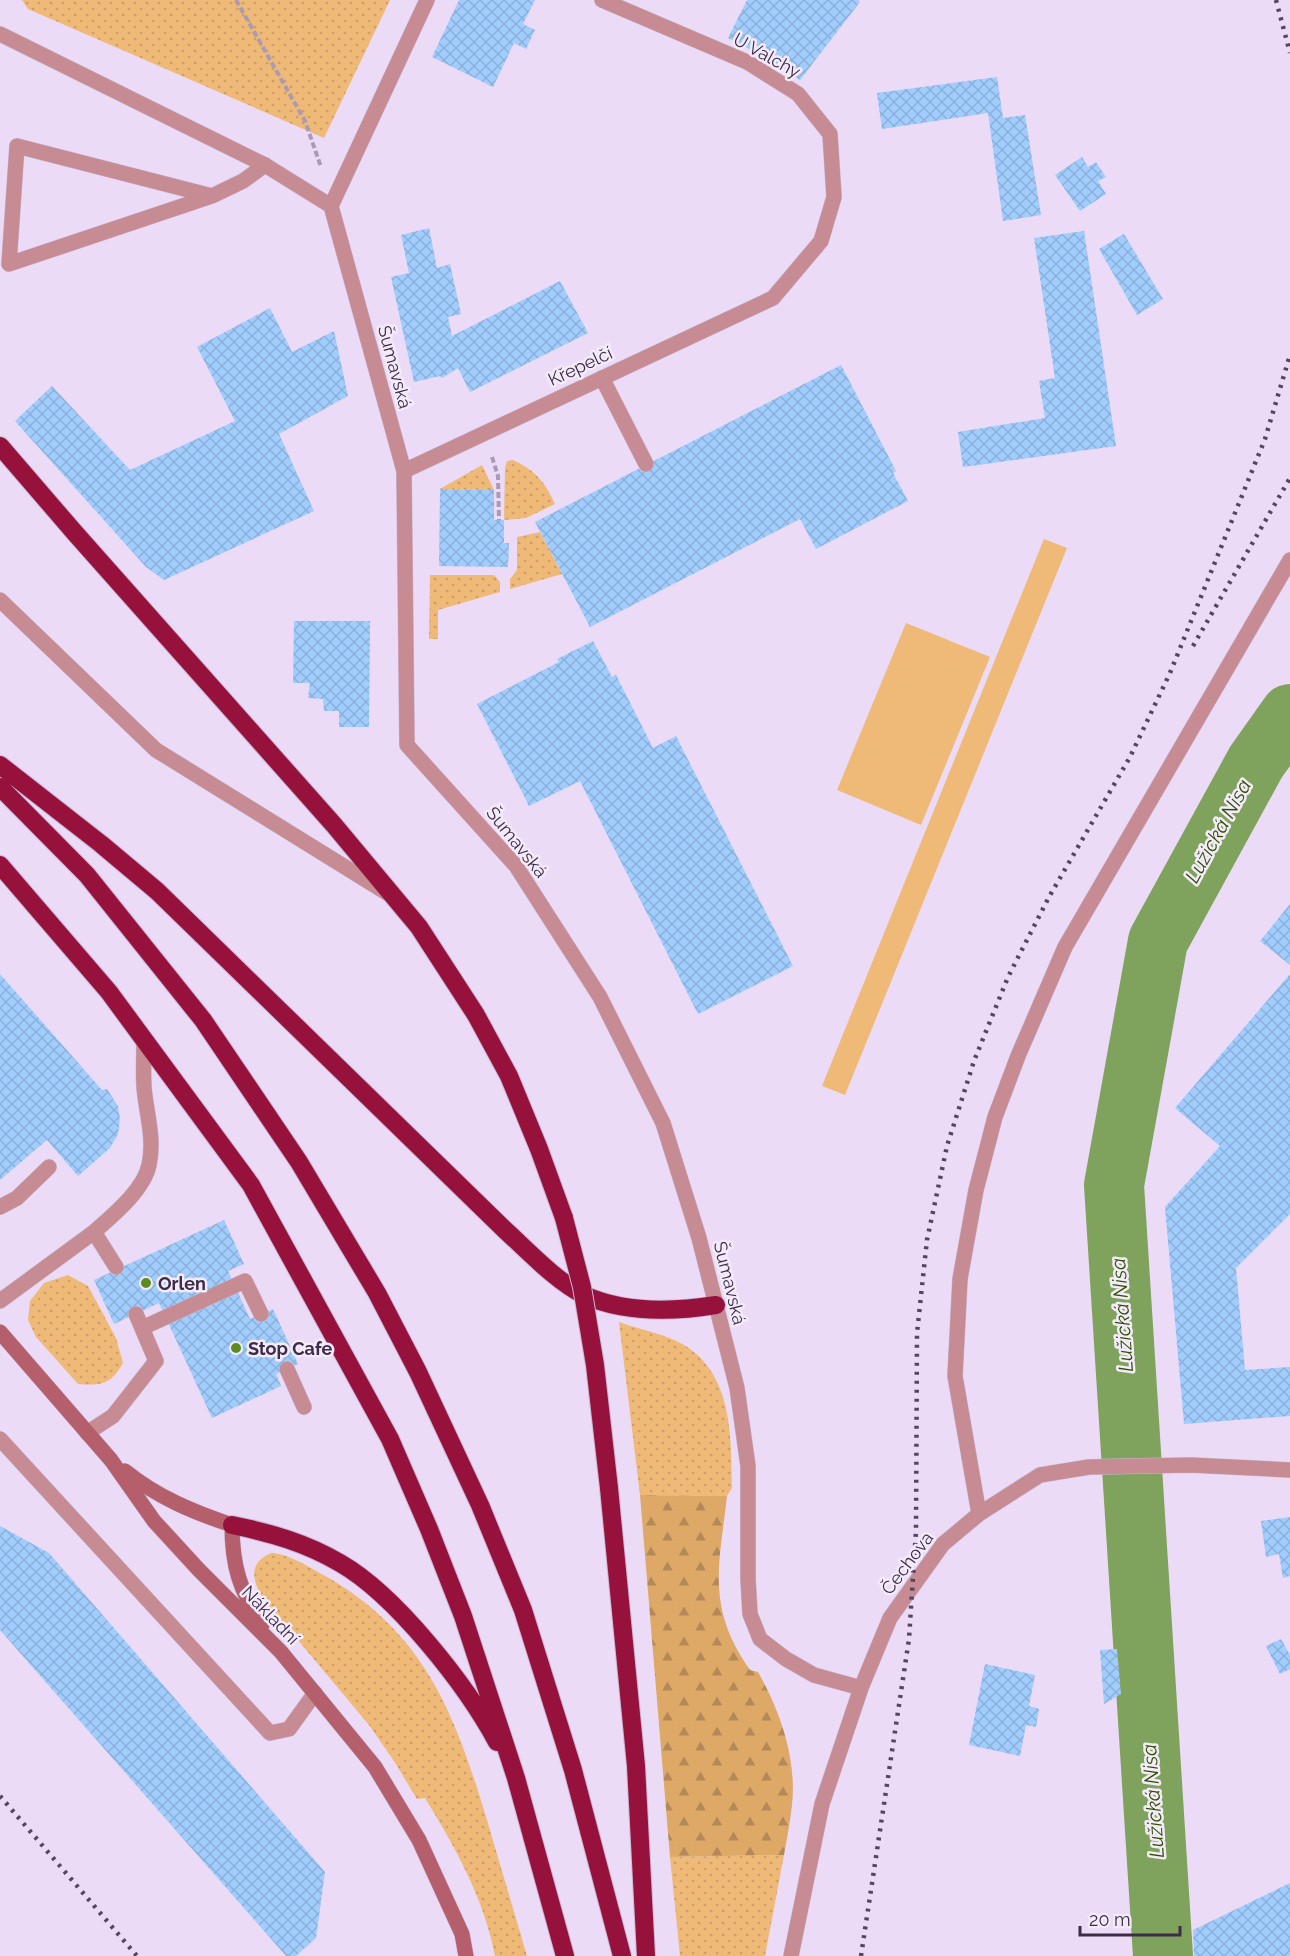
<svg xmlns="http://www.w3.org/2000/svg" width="1290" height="1956" font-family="Raleway,sans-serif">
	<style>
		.grass { fill: url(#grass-dots) }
		.forest { fill: url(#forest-firs) }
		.garden { fill: #efb977 }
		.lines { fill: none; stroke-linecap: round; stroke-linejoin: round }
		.river { stroke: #7fa25d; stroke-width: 60 }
		.building { fill: url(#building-cross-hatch) }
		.lane-casing { stroke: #c8b8d4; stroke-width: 16 }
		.street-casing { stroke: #c8b8d4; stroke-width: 16 }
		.secondary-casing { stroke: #c8b8d4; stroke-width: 16 }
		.highway-casing { stroke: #c8b8d4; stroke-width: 20 }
		.path { stroke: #aa9ab6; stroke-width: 4; stroke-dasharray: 6 3; stroke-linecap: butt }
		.lane { stroke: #c78b93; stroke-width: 15 }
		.street { stroke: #c78b93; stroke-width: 15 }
		.secondary { stroke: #b55f6d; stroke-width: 15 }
		.highway { stroke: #96113b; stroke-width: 18 }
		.rail { stroke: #554561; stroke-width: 4.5; stroke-dasharray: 3 6; stroke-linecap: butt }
		.highway-bridge-casing { stroke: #c8b8d4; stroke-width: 20; stroke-linecap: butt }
		.highway-bridge { stroke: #96113b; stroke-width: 18 }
		.poi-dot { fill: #5c8c20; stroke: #f4ebfa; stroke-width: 2 }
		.labels { text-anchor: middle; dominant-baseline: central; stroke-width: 5; stroke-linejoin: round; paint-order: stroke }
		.street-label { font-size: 18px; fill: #3d2c48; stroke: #f4ebfa }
		.poi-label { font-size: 18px; font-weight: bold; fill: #3d2c48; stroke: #f4ebfa; text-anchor: start }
		.water-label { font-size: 20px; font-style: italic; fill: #2f4f00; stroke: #f4ebfa }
	</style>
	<defs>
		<pattern id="grass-dots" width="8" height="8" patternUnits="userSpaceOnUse" patternTransform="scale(1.5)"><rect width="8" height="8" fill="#efb977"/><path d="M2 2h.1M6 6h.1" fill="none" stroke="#ce9f68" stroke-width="1.8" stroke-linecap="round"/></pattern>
		<pattern id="forest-firs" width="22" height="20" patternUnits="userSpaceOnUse" patternTransform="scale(1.5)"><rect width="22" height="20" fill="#dea867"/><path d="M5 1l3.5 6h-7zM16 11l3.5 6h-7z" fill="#b58957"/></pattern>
		<pattern id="building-cross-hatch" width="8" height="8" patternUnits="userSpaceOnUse" patternTransform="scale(1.5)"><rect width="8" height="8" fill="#a0cdfd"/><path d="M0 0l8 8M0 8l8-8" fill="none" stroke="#8bb0da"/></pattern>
	</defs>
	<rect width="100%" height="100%" fill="#ebdbf7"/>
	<!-- grass -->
	<path class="grass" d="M22 0H390L324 138 28 9Z
		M513 460C535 470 545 482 555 504L526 518 504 520 505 468 507 461Z
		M482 465 494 490 440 489Z
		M540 532 562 574 510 589V579L517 570V537Z
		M430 575H494L500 582V592L438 610V639H429Z
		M68 1275 88 1286 116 1338 123 1363C111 1384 102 1386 78 1384L36 1337 28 1320 30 1301 44 1283Z
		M619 1322C636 1328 655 1332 672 1339 733 1365 731 1432 732 1488L727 1496 640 1495Z
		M271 1553C291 1554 312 1569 329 1578 427 1636 456 1717 487 1820 500 1865 514 1911 527 1956H495C484 1898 455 1847 425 1798L417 1799 394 1761 369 1725 261 1596C252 1577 249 1563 271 1553Z
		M784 1855 765 1956H680L670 1857Z"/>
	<!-- forest -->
	<path class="forest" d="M640 1495 727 1496C719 1567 706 1607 750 1670L758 1672C780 1711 797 1758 792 1805 790 1822 787 1839 784 1855L670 1857Z"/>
	<!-- garden -->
	<path class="garden" d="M1044 539 1067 548 845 1095 822 1086Z
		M906 623 990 657 921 825 837 790Z"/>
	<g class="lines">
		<!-- river -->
		<path class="river" d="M1163 1956 1114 1185 1158 941 1256 762 1290 714"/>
	</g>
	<!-- building -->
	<path class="building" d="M459 0H535L523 24 535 30 526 49 514 43 493 87 432 57Z
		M747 0H858L860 2 800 80 772 61 728 38Z
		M997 77 1003 118 1025 115 1041 215 1003 221 988 113 882 129 877 93Z
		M1082 157 1088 167 1096 162 1106 177 1098 181 1106 194 1080 211 1055 175Z
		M429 228 437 268 450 264 461 314 448 317 452 336 560 281 588 333 470 392 458 368 442 378 440 376 414 382 391 277 409 273 401 235Z
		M1084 231 1116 446 963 467 958 432 1045 418 1039 381 1055 378 1034 238Z
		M1124 234 1163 299 1137 315 1099 249Z
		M270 308 292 352 334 331 348 396 279 434 314 511 164 580 146 567 15 421 52 386 130 470 235 421 197 347Z
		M841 365 896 471 893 473 908 501 816 549 800 519 590 627 535 522Z
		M440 489 494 490V520H504V543H509L508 567 439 566Z
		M294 621H370L369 727H339V711H324L323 699 308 698 310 683H293Z
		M593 641 612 677 616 675 653 748 676 736 793 966 698 1014 580 781 529 806 477 704 559 662 557 659Z
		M1290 904V965L1260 941Z
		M0 974 102 1090 107 1089 118 1106 120 1119 118 1134 110 1148 78 1176 47 1140 0 1180Z
		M1290 974V1214L1236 1268 1245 1370 1290 1367V1416L1184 1424 1165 1207 1220 1146 1175 1108Z
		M224 1220 244 1264 228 1271 250 1319 273 1309 298 1364 276 1374 281 1386 212 1418 159 1303 114 1324 94 1280Z
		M1290 1517V1576L1283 1578 1279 1554 1266 1557 1261 1521Z
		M0 1526 49 1553 325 1872 316 1938 296 1956H286L0 1630Z
		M1281 1639 1290 1655V1669L1280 1674 1266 1646Z
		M1117 1649 1121 1694 1104 1704 1100 1650Z
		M985 1664 1035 1675 1029 1706 1039 1709 1036 1727 1026 1725 1020 1756 969 1745Z
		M1290 1883V1956H1194L1193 1930Z"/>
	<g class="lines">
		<!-- lane casing -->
		<g class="lane-casing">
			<path id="lane" d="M212 196 9 264 17 146 212 196 243 181 265 165
				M602 378 646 464
				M0 600 156 750 387 893
				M0 1207 17 1198 49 1167
				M116 1267 94 1232C112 1216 144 1190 149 1165 155 1138 146 1113 144 1087 143 1071 144 1055 144 1040
				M0 1301 94 1232
				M142 1328 245 1281 261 1314
				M287 1369 304 1407
				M87 1433 113 1416 156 1361 136 1314
				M0 1439 270 1733 289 1729 315 1693"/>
		</g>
		<!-- street casing -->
		<g class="street-casing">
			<path id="street" d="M427 0 331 206 404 471 407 745 516 866 600 997 663 1123 699 1238 737 1388 748 1466V1579L750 1614 760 1639 786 1659 814 1675 861 1688
				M0 34 265 165 331 206
				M404 471 773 298 821 241 834 197 830 134 798 94 747 62 602 0
				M979 1514 955 1376 960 1279 976 1190 995 1117 1018 1056 1065 947 1290 560
				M791 1956 822 1804 861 1688 890 1618 943 1544 979 1514 1040 1475 1089 1467 1191 1465 1290 1470"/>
		</g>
		<!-- secondary casing -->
		<g class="secondary-casing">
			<path id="secondary" d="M0 1332 111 1460 154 1521 199 1570 281 1652 375 1767 419 1840 462 1934 466 1956
				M125 1471C157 1497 193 1512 232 1525 232 1567 240 1590 262 1625"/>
		</g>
		<!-- highway casing -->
		<g class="highway-casing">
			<path id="highway" d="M0 446 75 533 334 825 419 927 476 1015 509 1076 539 1149 564 1218
				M0 765 101 844 157 891 505 1230C528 1251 557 1282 584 1295 624 1313 673 1312 716 1305
				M0 787 87 875 203 1020 299 1162 377 1293 418 1372 480 1505 523 1610 573 1770 622 1956
				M0 865 109 992 251 1185 390 1439 429 1529 463 1616 516 1778 565 1956
				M609 1488 636 1766 646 1956
				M232 1525C271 1533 306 1543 340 1563 396 1595 467 1686 497 1742"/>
		</g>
		<!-- path -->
		<path class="path" d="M236 0 305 121 321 167
			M492 457 498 476 499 520"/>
		<!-- lane -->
		<use href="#lane" class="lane"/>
		<!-- street -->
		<use href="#street" class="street"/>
		<!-- secondary -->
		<use href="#secondary" class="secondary"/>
		<!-- highway -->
		<use href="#highway" class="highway"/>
		<!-- rail -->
		<path class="rail" d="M1276 0 1290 53
			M1193 646 1290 478
			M0 1796 137 1956
			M861 1956 909 1639 916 1531 917 1333 927 1240 947 1146 974 1061 1008 977 1049 897 1130 757 1170 673 1265 439 1290 355"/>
		<!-- highway-bridge casing -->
		<g class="highway-bridge-casing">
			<path id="highway-bridge" d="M564 1218 582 1287 595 1365 609 1488"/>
		</g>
		<!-- highway-bridge -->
		<use href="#highway-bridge" class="highway-bridge"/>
	</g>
	<!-- markers -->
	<g class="poi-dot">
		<circle cx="146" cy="1283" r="6"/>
		<circle cx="236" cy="1348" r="6"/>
	</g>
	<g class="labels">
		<!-- street labels -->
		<g class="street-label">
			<text transform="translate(767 55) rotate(29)">U Valchy</text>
			<text transform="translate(580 366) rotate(-25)">Křepelčí</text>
			<text transform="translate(395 367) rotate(75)">Šumavská</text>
			<text transform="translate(517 842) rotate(51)">Šumavská</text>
			<text transform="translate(730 1283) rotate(76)">Šumavská</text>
			<text transform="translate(907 1563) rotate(-53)">Čechova</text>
			<text transform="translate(271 1615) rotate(46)">Nákladní</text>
		</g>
		<!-- poi labels -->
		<g class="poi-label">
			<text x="158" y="1283">Orlen</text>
			<text x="248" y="1348">Stop Cafe</text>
		</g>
		<!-- water labels -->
		<g class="water-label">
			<text transform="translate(1218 831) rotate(-61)">Lužická Nisa</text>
			<text transform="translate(1122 1315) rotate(-94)">Lužická Nisa</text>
			<text transform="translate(1153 1801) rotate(-94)">Lužická Nisa</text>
		</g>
	</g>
	<!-- scale -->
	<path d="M1080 1926v9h100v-9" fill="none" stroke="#3d2c48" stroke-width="3"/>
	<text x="1089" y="1926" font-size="18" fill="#3d2c48" stroke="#f4ebfa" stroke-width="4.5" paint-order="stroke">20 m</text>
</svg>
